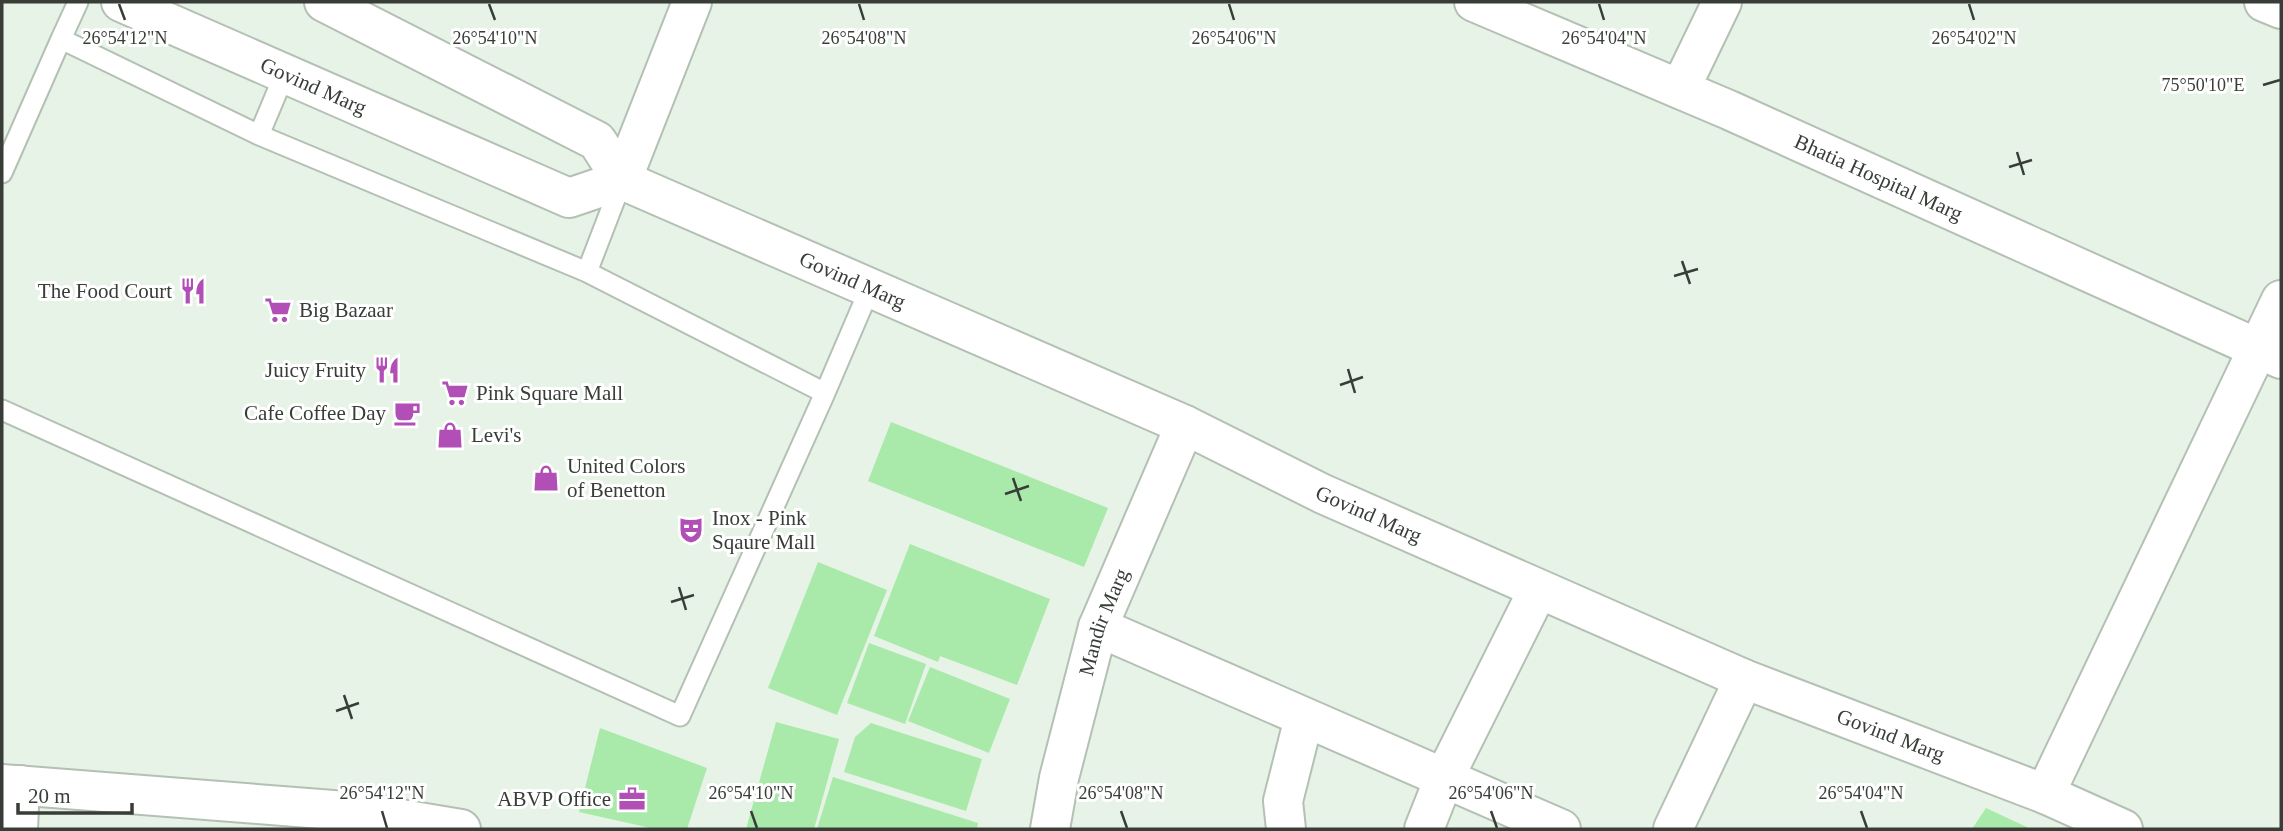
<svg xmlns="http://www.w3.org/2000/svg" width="2283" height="831" font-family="'Times New Roman',serif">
	<rect width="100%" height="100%" fill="#e6f3e6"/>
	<path fill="#a9eaab" d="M891,422L1108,508L1084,567L868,481Z
		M910,544L1050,599L1017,685L940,656L938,662L874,636Z
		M818,562L887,590L837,715L768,688Z
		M869,643L926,664L905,724L847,703Z
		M930,667L1010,699L989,753L908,721Z
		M776,722L839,739L814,829H746Z
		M871,723L982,759L966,811L844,772L855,737Z
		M600,728L707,768L687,829H655L579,812Z
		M833,777L978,823L977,829H817Z
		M1986,808L2031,829H1972Z"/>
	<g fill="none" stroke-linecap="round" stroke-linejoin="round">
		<g stroke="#b4c0b4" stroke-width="23">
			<path id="lane" d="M61,39L78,2
				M285,73L259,135L587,272L622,181
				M2,173L61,39L259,135
				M825,393L870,288
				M2,410L680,716L825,393L587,272"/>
		</g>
		<g stroke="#b4c0b4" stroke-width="42">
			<g id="street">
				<path id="s1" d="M1474,2L1729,110L2281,359"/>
				<path d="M2264,2L2281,9"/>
				<path d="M1680,89L1722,2"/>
				<path d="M622,180L692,2"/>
				<path d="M1098,627L1561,829"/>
				<path d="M2,784L359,812L461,829"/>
				<path d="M2045,794L2281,300"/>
				<path d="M18,829L20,785"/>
				<path id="s2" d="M1050,829L1059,778L1098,627L1185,425"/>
				<path d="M1286,829L1283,801L1304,718"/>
				<path d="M1424,829L1445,776L1538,590"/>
				<path d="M1673,829L1744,679"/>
			</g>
		</g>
		<g stroke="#b4c0b4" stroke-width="42">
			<g id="secondary">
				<path id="s3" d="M121,2L569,198L622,180"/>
				<path id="s4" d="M324,2L597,141L622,180L1185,425L1323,494L1744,679L2045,794L2123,829"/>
			</g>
		</g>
		<use href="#lane" stroke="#fff" stroke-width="19"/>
		<use href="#street" stroke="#fff" stroke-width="38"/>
		<use href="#secondary" stroke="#fff" stroke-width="38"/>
	</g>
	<path fill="none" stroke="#383d38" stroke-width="2.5" d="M119,4L125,20M489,4L495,20M859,4L864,20M1229,4L1234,20M1599,4L1604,20M1969,4L1974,20M2263,85L2280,80M2017,152L2024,175M2009,167L2032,160M1682,261L1690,284M1674,276L1698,269M1348,369L1355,393M1340,385L1363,377M1013,478L1021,501M1005,494L1029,486M679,587L686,610M671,602L694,595M344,695L352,719M336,711L359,703M382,811L387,828M751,811L757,828M1121,811L1127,828M1491,811L1497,828M1861,811L1867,828"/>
	<defs>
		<g id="restaurant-bare" transform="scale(2.1)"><path d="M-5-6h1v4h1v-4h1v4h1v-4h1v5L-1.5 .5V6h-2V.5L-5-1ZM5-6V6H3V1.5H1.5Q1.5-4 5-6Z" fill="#b14fb7" stroke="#fff" stroke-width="2.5" paint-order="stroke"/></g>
		<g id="supermarket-bare" transform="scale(2.1)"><path d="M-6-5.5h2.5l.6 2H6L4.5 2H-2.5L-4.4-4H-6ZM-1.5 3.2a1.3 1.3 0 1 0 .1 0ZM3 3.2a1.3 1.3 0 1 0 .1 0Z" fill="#b14fb7" stroke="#fff" stroke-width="2.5" paint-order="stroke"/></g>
		<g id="cafe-bare" transform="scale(2.1)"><path d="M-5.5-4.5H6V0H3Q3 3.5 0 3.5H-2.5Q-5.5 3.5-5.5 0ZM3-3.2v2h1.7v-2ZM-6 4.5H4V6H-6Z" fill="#b14fb7" stroke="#fff" stroke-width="2.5" paint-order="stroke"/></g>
		<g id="shop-bare" transform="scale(2.1)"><path d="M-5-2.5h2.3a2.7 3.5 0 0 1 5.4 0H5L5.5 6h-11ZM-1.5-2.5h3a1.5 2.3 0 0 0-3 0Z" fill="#b14fb7" stroke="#fff" stroke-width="2.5" paint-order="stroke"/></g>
		<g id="theatre-bare" transform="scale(2.1)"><path d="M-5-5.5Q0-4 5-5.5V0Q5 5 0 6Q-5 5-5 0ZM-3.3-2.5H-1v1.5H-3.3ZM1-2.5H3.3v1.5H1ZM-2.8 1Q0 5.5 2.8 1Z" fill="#b14fb7" stroke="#fff" stroke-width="2.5" paint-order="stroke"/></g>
		<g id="office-bare" transform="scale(2.1)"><path d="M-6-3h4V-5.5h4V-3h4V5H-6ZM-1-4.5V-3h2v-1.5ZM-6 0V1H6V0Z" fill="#b14fb7" stroke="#fff" stroke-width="2.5" paint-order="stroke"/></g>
	</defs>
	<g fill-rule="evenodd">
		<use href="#restaurant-bare" x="193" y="291"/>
		<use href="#supermarket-bare" x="278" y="310"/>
		<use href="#restaurant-bare" x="387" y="370"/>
		<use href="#supermarket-bare" x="455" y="393"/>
		<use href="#cafe-bare" x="407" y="413"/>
		<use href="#shop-bare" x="450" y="435"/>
		<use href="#shop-bare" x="546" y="478"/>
		<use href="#theatre-bare" x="691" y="530"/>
		<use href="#office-bare" x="632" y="799"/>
	</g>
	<g text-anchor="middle" stroke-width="6" stroke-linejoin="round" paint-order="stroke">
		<g font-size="21" fill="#383d38" stroke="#fff">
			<text dy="7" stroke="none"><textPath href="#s3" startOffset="210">Govind Marg</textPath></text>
			<text dy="7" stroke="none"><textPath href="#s1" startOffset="441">Bhatia Hospital Marg</textPath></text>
			<text dy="7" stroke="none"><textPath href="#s4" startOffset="604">Govind Marg</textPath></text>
			<text dy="7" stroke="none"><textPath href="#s4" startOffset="1171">Govind Marg</textPath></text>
			<text dy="7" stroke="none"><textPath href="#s2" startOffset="214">Mandir Marg</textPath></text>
			<text dy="7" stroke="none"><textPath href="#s4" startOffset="1738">Govind Marg</textPath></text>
		</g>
		<g font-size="21" fill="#383d38" stroke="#fff" text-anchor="start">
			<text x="172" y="298" text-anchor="end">The Food Court</text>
			<text x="299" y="317">Big Bazaar</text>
			<text x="366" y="377" text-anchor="end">Juicy Fruity</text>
			<text x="476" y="400">Pink Square Mall</text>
			<text x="386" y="420" text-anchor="end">Cafe Coffee Day</text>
			<text x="471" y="442">Levi's</text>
			<text x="567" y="473">United Colors<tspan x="567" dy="24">of Benetton</tspan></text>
			<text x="712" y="525">Inox - Pink<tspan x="712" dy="24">Sqaure Mall</tspan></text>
			<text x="611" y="806" text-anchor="end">ABVP Office</text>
		</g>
	</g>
	<g font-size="18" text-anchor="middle" fill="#383d38" stroke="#fff" stroke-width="6" stroke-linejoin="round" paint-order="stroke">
		<text x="125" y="44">26°54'12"N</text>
		<text x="495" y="44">26°54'10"N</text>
		<text x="864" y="44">26°54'08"N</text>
		<text x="1234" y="44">26°54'06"N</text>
		<text x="1604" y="44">26°54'04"N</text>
		<text x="1974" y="44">26°54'02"N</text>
		<text x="2203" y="91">75°50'10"E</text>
		<text x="382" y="799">26°54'12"N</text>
		<text x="751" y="799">26°54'10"N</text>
		<text x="1121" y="799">26°54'08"N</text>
		<text x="1491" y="799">26°54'06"N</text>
		<text x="1861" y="799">26°54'04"N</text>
	</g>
	<rect width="2283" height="831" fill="none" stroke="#383d38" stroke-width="7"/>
	<path d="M18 803v10h114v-10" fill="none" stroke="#383d38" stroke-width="3.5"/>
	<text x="28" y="803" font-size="21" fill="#383d38" stroke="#ffffff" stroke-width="5" paint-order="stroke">20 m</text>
</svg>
